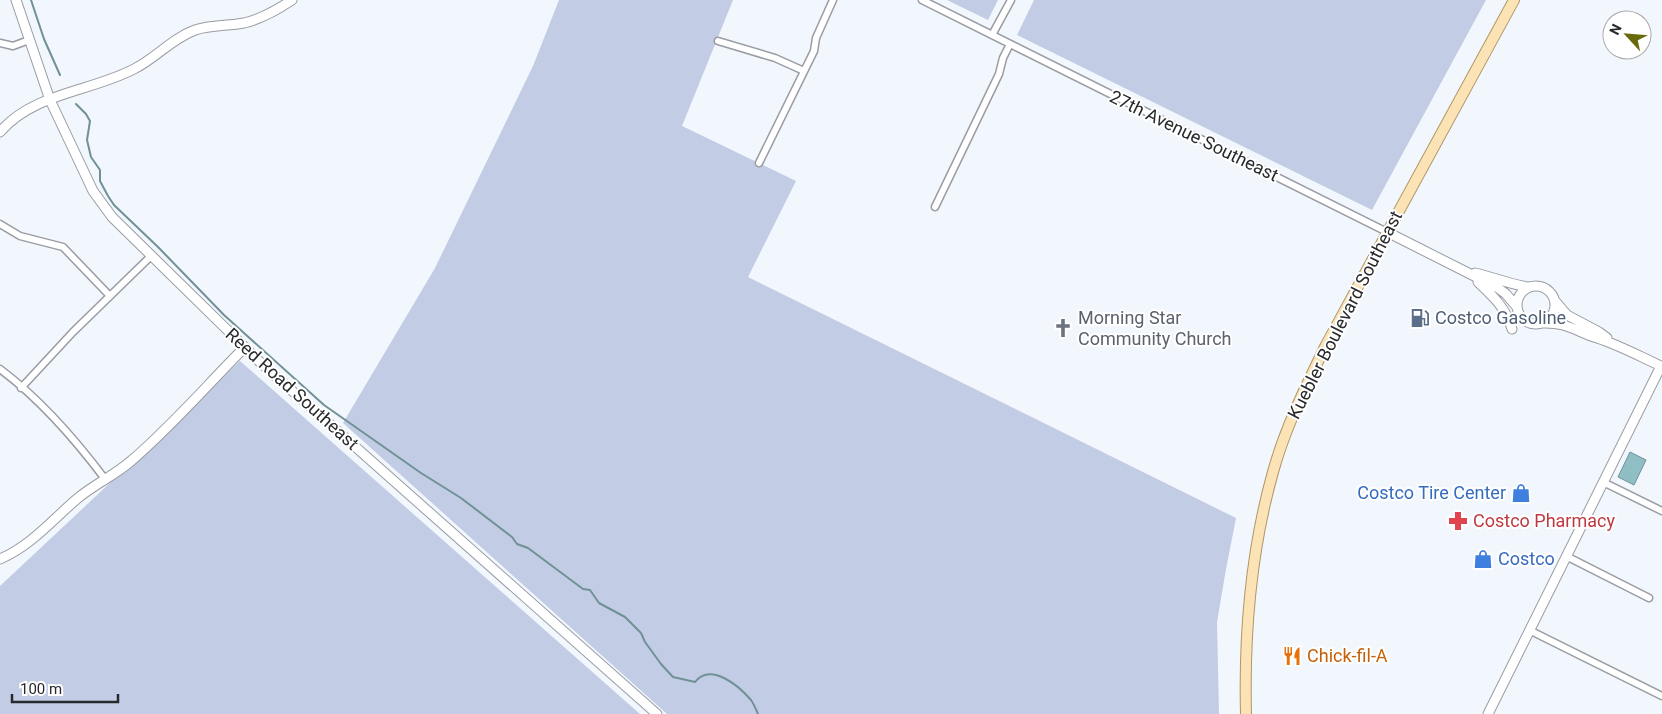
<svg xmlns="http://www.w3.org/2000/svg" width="1662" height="714" font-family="Roboto,sans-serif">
	<rect width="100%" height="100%" fill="#f2f6fd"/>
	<path fill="#c2cde5" d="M559,0H733L682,126L796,181L748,277L1236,518L1226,569L1217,622L1219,714H667L343,423L435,268L533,66Z
		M947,0H998L988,20Z
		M1034,0H1486L1372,210L1017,35Z
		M240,361L640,714H0V586Z"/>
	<path fill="#8fbec4" stroke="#709196" d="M1630,452L1646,460L1634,485L1618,477Z"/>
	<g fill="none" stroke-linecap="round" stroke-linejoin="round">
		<path stroke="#709196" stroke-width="2" d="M31,0L44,39L60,75
			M76,104L86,114L90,121L87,140L91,157L100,170V181L108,196L114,205L158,247L224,315L324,405L421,473L461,498L512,537L517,544L528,548L583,589L590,590L599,603L625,617L641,633L645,642L661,664L673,677L695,682C711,662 739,686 751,700C754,704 756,710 758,714"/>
		<g stroke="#999ca3" stroke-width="9">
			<path id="street" d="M922,0L1387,232
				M992,35L1011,0
				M718,41L775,58L804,71
				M0,43L13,46L29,40
				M759,163L814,51L816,38L833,0
				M935,207L999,74L1003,58L1010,44
				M0,224L20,236L63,247L110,296
				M0,369C40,399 75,439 105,479
				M21,388L73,332L151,256
				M1603,482L1662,511
				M1566,556L1649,598
				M1529,630L1662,696"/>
		</g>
		<g stroke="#999ca3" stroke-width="11">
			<path id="secondary" d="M16,0L50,100L93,191L112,217L263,365L657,714
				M0,132C33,93 90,92 134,69C156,58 171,39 195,30C210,25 228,26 244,23C262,19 277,10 292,0
				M1387,232L1498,288L1506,294L1517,307
				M1475,273C1493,277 1509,284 1528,287
				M1478,282C1493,296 1506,308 1512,329
				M1517 305a19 19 0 1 1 38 0a19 19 0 1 1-38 0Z
				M1555,301L1567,315L1599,332L1607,338
				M0,559C31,546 53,519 78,498C95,484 115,475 131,461C172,426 207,385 245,347
				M1488,714L1661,366C1639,356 1619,345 1597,338C1575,331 1567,322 1542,323"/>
		</g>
		<g stroke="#af9666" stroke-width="12">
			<path id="primary" d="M1246,714C1244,633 1251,550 1273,472C1285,428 1306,386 1326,345L1514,0"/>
		</g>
		<use href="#street" stroke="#fff" stroke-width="6"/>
		<use href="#secondary" stroke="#fff" stroke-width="9"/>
		<use href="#primary" stroke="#fbe3b6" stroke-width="10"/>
	</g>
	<defs>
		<g id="fuel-bare" transform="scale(1.5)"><path d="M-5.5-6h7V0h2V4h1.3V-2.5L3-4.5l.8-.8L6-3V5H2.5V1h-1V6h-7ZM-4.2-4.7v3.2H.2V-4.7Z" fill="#5c6f8a" stroke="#fff" stroke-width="2.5" paint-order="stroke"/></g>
		<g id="church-bare" transform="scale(1.5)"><path d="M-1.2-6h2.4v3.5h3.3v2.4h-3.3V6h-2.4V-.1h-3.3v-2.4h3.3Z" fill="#6b7280" stroke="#fff" stroke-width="2.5" paint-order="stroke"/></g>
		<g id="shop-bare" transform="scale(1.5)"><path d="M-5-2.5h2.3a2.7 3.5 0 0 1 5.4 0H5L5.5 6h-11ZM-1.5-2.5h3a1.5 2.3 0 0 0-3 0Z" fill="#3f7fe0" stroke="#fff" stroke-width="2.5" paint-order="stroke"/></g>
		<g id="pharmacy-bare" transform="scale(1.5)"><path d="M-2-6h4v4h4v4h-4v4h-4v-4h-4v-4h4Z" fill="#e0444e" stroke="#fff" stroke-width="2.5" paint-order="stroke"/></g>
		<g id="restaurant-bare" transform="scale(1.5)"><path d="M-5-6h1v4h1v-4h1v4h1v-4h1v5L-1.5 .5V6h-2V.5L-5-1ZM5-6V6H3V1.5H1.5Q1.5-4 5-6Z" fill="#e8710a" stroke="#fff" stroke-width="2.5" paint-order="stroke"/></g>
	</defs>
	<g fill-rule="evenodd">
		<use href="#fuel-bare" x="1420" y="318"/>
		<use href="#church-bare" x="1063" y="328"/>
		<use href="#shop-bare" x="1521" y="493"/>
		<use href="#pharmacy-bare" x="1458" y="521"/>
		<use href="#shop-bare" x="1483" y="559"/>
		<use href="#restaurant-bare" x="1292" y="656"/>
	</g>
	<g text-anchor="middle" stroke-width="4" stroke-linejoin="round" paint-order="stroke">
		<g font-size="18" fill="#28292c" stroke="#fff">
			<text transform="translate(1194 136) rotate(26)" y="6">27th Avenue Southeast</text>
			<text transform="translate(1345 315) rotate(-63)" y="6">Kuebler Boulevard Southeast</text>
			<text transform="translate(292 389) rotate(42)" y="6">Reed Road Southeast</text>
		</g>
		<g font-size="18" fill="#5b616d" stroke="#fff" text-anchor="start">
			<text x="1078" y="324">Morning Star<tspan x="1078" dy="21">Community Church</tspan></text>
		</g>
		<g font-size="18" fill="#4e5e75" stroke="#fff" text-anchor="start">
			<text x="1435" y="324">Costco Gasoline</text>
		</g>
		<g font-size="18" fill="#366cbe" stroke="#fff" text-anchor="end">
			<text x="1506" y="499">Costco Tire Center</text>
			<text x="1498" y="565" text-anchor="start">Costco</text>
		</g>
		<g font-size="18" fill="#be3a42" stroke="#fff" text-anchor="start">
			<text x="1473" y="527">Costco Pharmacy</text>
		</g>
		<g font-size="18" fill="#c56008" stroke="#fff" text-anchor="start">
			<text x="1307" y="662">Chick-fil-A</text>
		</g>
	</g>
	<g transform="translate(1627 35) rotate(296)"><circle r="24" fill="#ffffff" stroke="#a9a9ab"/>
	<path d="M0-4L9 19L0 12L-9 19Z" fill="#686a09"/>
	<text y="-8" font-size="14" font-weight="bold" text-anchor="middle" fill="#28292c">N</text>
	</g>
	<path d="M12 694v8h106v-8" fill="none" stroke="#28292c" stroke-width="2.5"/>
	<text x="20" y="694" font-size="15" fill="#28292c" stroke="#ffffff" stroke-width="4" paint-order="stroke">100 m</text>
</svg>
